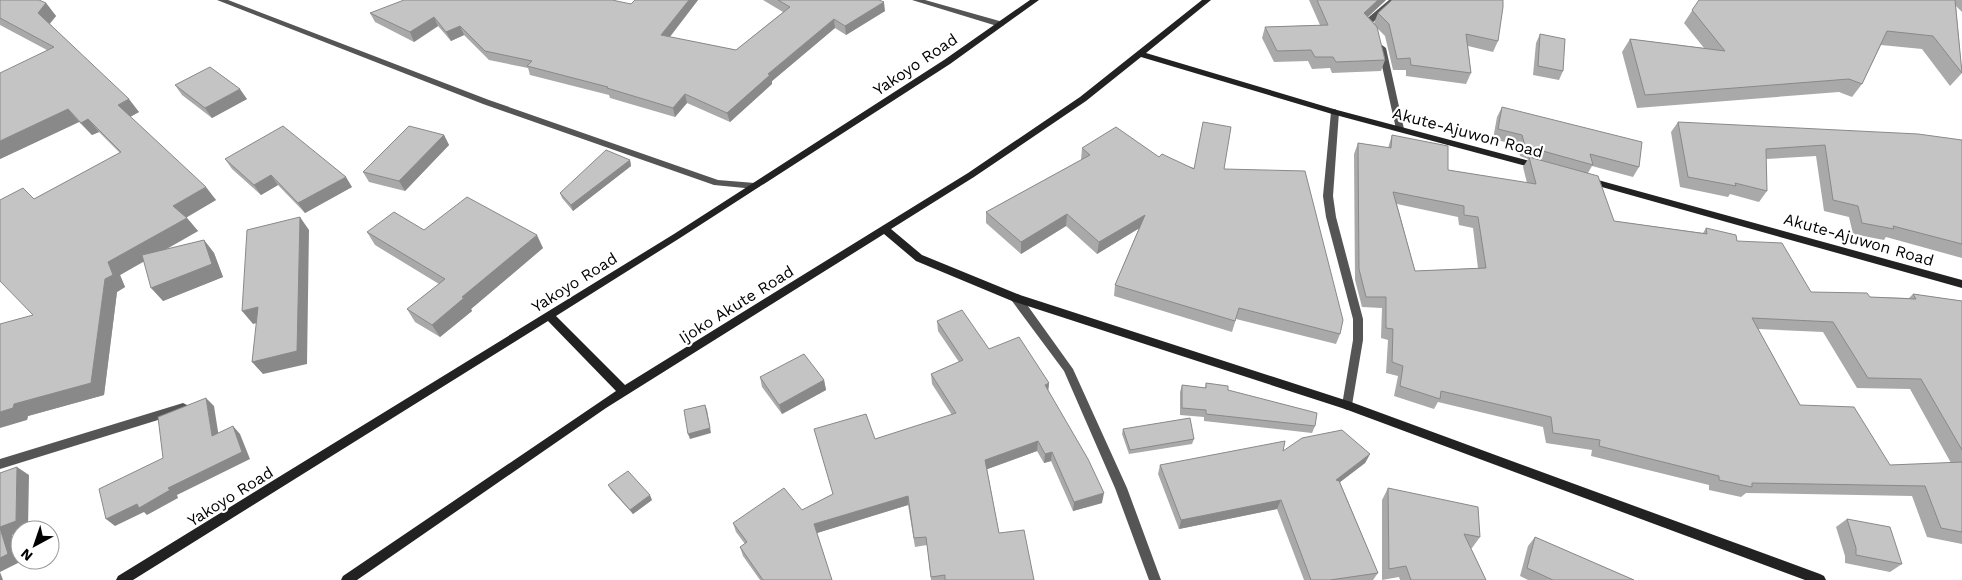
<svg xmlns="http://www.w3.org/2000/svg" width="1962" height="580" font-family="'Work Sans',sans-serif">
	<rect width="100%" height="100%" fill="#fff"/>
	<g fill="none" stroke-linecap="round" stroke-linejoin="round">
		<path fill="#555" fill-rule="evenodd" d="M217,0H228L489,100L718,180L755,183L760,186L755,189L714,185L483,104Z
			M912,0H925L1003,22L1004,24L1003,26H997Z
			M1389,0H1398L1371,24L1374,28L1373,30H1367L1362,24L1363,22Z
			M1382,45L1386,48L1404,129L1400,132L1396,129L1378,48Z
			M1335,109L1339,112L1333,196L1336,217L1363,319V340L1352,405L1351,408L1347,410L1343,408L1342,405L1353,340V319L1326,217L1323,196L1331,112Z
			M1016,294L1020,295L1073,369L1127,488L1161,580H1149L1115,488L1064,371L1012,301L1011,298L1012,295Z
			M183,403L187,405L188,408L187,411L0,469V459Z"/>
		<path fill="#222" fill-rule="evenodd" d="M1030,0H1039L950,64L680,238L556,316L625,385L968,173L1080,97L1202,0H1211L1146,53L1337,110L1537,163L1542,166L1537,169L1332,114L1141,57L1086,101L974,177L891,229L922,255L1020,295L1351,402L1820,574L1824,576L1826,580H1805L1345,409L1012,301L916,261L884,234L606,408L357,580H341L343,576L616,391L548,321L133,580H116L118,576L674,234L944,60Z
			M1587,177L1962,280V288L1584,182L1582,180Z"/>
	</g>
	<path fill="#a9a9a9" fill-rule="evenodd" d="M0,0L46,3L56,16L50,24L139,112L130,117L216,200L186,217L198,231L165,250L204,240L214,253L223,277L163,301L144,261L120,275L125,287L117,292L104,395L28,416L27,420L33,315L34,199L120,153L99,132L92,135L79,122L0,159L47,50L0,25Z
		M635,0H698L670,37L736,50L783,12L763,0H879L885,11L846,35L835,28L772,81V84L730,122L687,103L675,117L610,98L609,95L530,75L528,68L489,60L464,35L451,41L438,26L414,42L375,22L370,13L631,4Z
		M1309,0H1386L1368,17L1374,23L1378,13L1498,41L1493,52L1468,46L1471,73L1466,84L1406,76V70H1393L1385,36L1377,28L1385,60L1381,71L1332,73L1330,68L1312,69L1308,61L1274,62L1262,38L1265,27L1320,25Z
		M1699,0H1962V12L1956,6L1962,73L1950,86L1922,49L1881,45L1862,84L1852,97L1839,92L1637,108L1622,52L1630,39L1704,48L1684,23Z
		M1540,34L1563,71L1559,80L1533,75L1536,43Z
		M175,85L247,99L212,118L182,95Z
		M1502,107L1639,167L1633,177L1592,166L1588,173L1614,221L1703,233L1706,228L1737,241L1811,292L1870,297L1909,298L1913,294L1962,301V544L1927,537L1912,496L1746,493L1741,497L1709,490V485L1591,456L1592,450L1546,443L1543,427L1438,402L1434,409L1394,396L1398,376L1386,373L1388,340L1381,338L1382,308L1362,307L1355,280L1354,154L1358,143L1388,148L1392,135L1448,170L1527,183L1523,167L1528,159L1520,156L1517,145L1493,139L1497,117ZM1397,204L1458,217L1459,225L1473,228L1478,268L1415,271ZM1758,329L1823,332L1857,388L1910,389L1951,463L1890,465L1800,405Z
		M1678,122L1962,140V258L1886,237L1884,240L1853,234L1849,217L1824,211L1816,156L1766,159L1767,191L1759,202L1730,194L1728,197L1680,187L1671,132Z
		M444,135L449,145L405,191L369,182L363,172Z
		M1082,148L1159,157L1194,168L1224,169L1340,334L1336,344L1236,319L1232,332L1114,296L1115,285L1139,228L1097,254L1066,226L1021,254L986,223V212L1081,160Z
		M225,159L352,187L305,213L278,185L261,195L232,169Z
		M630,160L631,166L573,211L562,198L560,193Z
		M424,230L543,248L471,309L472,311L440,337L415,322L407,309L439,284L375,245L367,232Z
		M937,321L1049,383L1048,391L1102,503L1073,511L1051,461L1044,463L1037,451L987,469L999,533L1034,580H931L927,545L915,547L908,505L817,533L832,580H760L743,556L740,547L745,544L736,532L733,523L802,510L833,494L814,429L875,439L952,415L932,384L931,374L959,362L938,331Z
		M760,377L824,380L826,390L782,414L762,387Z
		M1206,383L1228,390L1315,426L1312,433L1204,421V417L1180,415V392L1182,385L1205,388Z
		M1123,429L1194,439L1192,444L1129,454L1122,434Z
		M1283,451L1370,454L1365,463L1340,482L1378,573L1373,580H1304L1277,509L1179,529L1158,474L1160,465Z
		M608,485L652,500L633,514L611,490Z
		M1388,488L1480,537L1472,548H1471L1486,580H1400L1399,577L1382,580V500Z
		M1847,519L1902,564L1890,572L1845,563V556L1836,527Z
		M1535,537L1634,580H1528L1520,576L1528,546Z"/>
	<path fill="#898989" d="M689,0H698L664,44L661,35Z
		M1378,0H1386L1360,24L1364,13Z
		M884,2L885,11L846,35L845,26Z
		M46,3L56,16L48,25L38,13Z
		M434,17L438,26L414,42L410,32Z
		M834,19L835,28L772,81V84L730,122L727,113L768,74Z
		M460,26L464,35L451,41L446,32Z
		M240,89L247,99L212,118L205,108Z
		M685,94L687,103L675,117L673,108Z
		M129,99L139,112L128,118L118,105Z
		M68,109L79,122L0,159V141Z
		M88,119L99,132L92,135L81,123Z
		M444,135L449,145L405,191L399,181Z
		M630,160L631,166L573,211L571,205Z
		M271,175L278,185L261,195L254,185Z
		M346,177L352,187L305,213L298,203Z
		M206,187L216,200L184,219L173,206Z
		M1067,214L1066,226L1021,254V242Z
		M1145,215L1143,226L1097,254L1099,242Z
		M300,217L309,230L307,364L263,374L252,362Z
		M187,218L198,231L120,275L125,287L117,292L104,395L28,416L27,420L0,428V412L14,404L105,279L108,262Z
		M537,235L543,248L471,309L472,311L440,337L432,325L462,297Z
		M204,240L214,253L223,277L163,301L151,288Z
		M258,307L269,320L253,324L242,311Z
		M824,380L826,390L782,414L779,405Z
		M1049,383L1048,393L1045,385Z
		M206,398L214,406L220,444L212,436Z
		M705,405L707,410L711,433L690,439L688,434Z
		M233,426L240,434L250,459L177,495L178,498L147,515L144,512L115,526L106,519L168,488Z
		M1038,441L1037,451L985,470V460Z
		M1052,452L1051,461L1044,463L1045,454Z
		M1370,454L1365,463L1331,489L1336,480Z
		M17,467L29,475L28,529L26,530H20V532L12,535L20,562L0,572L3,580H0V527Z
		M1104,493L1102,503L1073,511L1074,502Z
		M650,495L652,500L633,514L630,510Z
		M908,496V505L817,533L814,524Z
		M1281,500L1277,509L1179,529L1181,520Z"/>
	<path fill="#c4c4c4" stroke="#898989" fill-rule="evenodd" d="M0,0H39L46,3L38,13L129,99L118,105L206,187L173,206L187,218L108,262L113,275L105,279L91,383L14,404L13,408L0,412V324L33,315L0,281V200L23,188L34,199L121,152L88,119L81,123L68,109L0,141V73L54,47L0,18Z
		M404,0H612L631,4L635,0H689L661,35L736,50L790,7L778,0H879L884,2L845,26L834,19L768,74L770,75L727,113L685,94L673,108L607,88L608,87L527,66L532,61L485,51L460,26L446,32L434,17L410,32L370,13Z
		M1317,0H1378L1364,13L1377,27L1385,60L1336,62L1333,57H1315L1311,50L1277,51L1265,27L1328,25Z
		M1392,0H1503V7L1498,41L1466,34L1471,73L1411,65L1410,58L1397,59L1389,24L1378,13Z
		M1699,0H1955L1962,73L1933,36L1887,31L1862,84L1849,79L1645,95L1630,39L1725,51L1692,10Z
		M1540,34L1565,39L1563,71L1538,66Z
		M210,67L240,89L205,108L175,85Z
		M1502,107L1642,142L1639,167L1590,154L1593,165L1525,146L1522,135L1498,129Z
		M1203,122L1231,127L1224,169L1305,171L1343,320L1340,334L1239,308L1235,321L1115,285L1145,215L1099,242L1067,214L1021,242L986,212L1090,155L1082,148L1116,127L1159,157L1162,154L1194,169Z
		M1678,122L1918,134L1962,140V244L1893,226L1894,229L1862,223L1858,206L1833,200L1825,145L1766,149L1767,191L1735,183L1736,186L1688,177Z
		M283,126L346,177L298,203L271,175L254,185L225,159Z
		M409,126L444,135L399,181L363,172Z
		M1392,135L1448,146V170L1536,184L1529,157L1598,176L1614,221L1707,234L1706,228L1736,235L1737,241L1782,243L1811,292L1867,293L1870,297L1916,299L1913,294L1962,301V450L1921,379L1868,378L1833,322L1752,318L1800,405L1854,407L1890,465L1962,462V532L1941,528L1925,486L1752,483V487L1719,480V476L1599,446L1600,440L1553,433L1551,417L1441,391L1440,399L1400,386L1403,366L1392,362L1393,329L1386,328V297H1366L1359,269L1358,143L1391,148ZM1393,192L1464,206V215L1478,217L1486,268L1415,271Z
		M606,150L630,160L571,205L560,193Z
		M467,197L537,235L462,297L464,298L432,325L407,309L445,279L367,232L394,212L424,230Z
		M300,217L297,351L252,362L258,307L242,311L247,230Z
		M204,240L212,264L151,288L142,255Z
		M962,310L989,349L1019,337L1049,383L1045,385L1088,459L1104,493L1074,502L1052,452L1045,454L1038,441L985,460L999,533L1024,530L1034,580H945V575L931,577L926,537L914,538L908,496L814,524L832,580H763L740,547L747,542L733,523L784,488L802,510L833,494L814,429L866,414L875,439L956,413L931,374L963,360L937,321Z
		M804,354L824,380L779,405L760,377Z
		M1206,383L1228,386V390L1317,413L1315,426L1206,414V410L1182,408V385L1206,388Z
		M206,398L212,436L233,426L242,452L168,488L170,490L139,508L137,504L106,519L99,489L163,458L158,417Z
		M705,405L710,428L688,434L684,410Z
		M1190,418L1194,439L1130,450L1123,429Z
		M1342,430L1370,454L1336,480L1339,481L1378,573L1330,580H1311L1281,500L1181,520L1160,465L1285,441L1283,451L1302,438Z
		M17,467L16,521L0,527V473Z
		M628,471L650,495L630,510L608,485Z
		M1388,488L1478,507L1480,537L1464,534L1486,580H1411L1406,566L1389,569Z
		M1847,519L1890,527L1902,564L1856,555V548Z
		M0,528L8,554L0,558Z
		M1535,537L1634,580H1553L1527,568Z"/>
	<g text-anchor="middle" stroke-width="4.5" stroke-linejoin="round" paint-order="stroke">
		<g font-size="16" fill="#000" stroke="#fff">
			<text transform="translate(915 64) rotate(-34)" y="6">Yakoyo Road</text>
			<text transform="translate(1468 132) rotate(15)" y="6">Akute-Ajuwon Road</text>
			<text transform="translate(1859 239) rotate(16)" y="6">Akute-Ajuwon Road</text>
			<text transform="translate(574 282) rotate(-32)" y="6">Yakoyo Road</text>
			<text transform="translate(736 304) rotate(-32)" y="6">Ijoko Akute Road</text>
			<text transform="translate(230 496) rotate(-32)" y="6">Yakoyo Road</text>
		</g>
	</g>
	<g transform="translate(35 545) rotate(220)"><circle r="24" fill="#ffffff" stroke="#999999"/>
	<path d="M0-4L9 19L0 12L-9 19Z" fill="#000000"/>
	<text y="-8" font-size="14" font-weight="bold" text-anchor="middle" fill="#000000">N</text>
	</g>
</svg>
